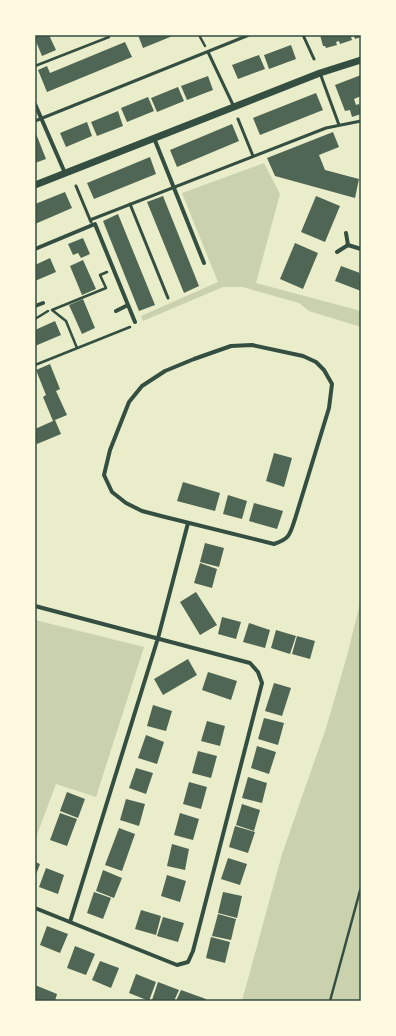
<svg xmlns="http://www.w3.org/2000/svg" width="396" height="1036" font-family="Manrope,sans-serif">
	<rect width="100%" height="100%" fill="#e9edc9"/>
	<path fill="#cad2ad" d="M264,163L280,194L256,283L361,311V327L309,311L299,303L243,287H223L143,321L141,316L218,282L182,193Z
		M361,599V1001H242L282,854L326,728L347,656Z
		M35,620L144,647L96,797L56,784L35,840Z"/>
	<path fill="#4f6655" d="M35,35H49L56,50L42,56L35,39Z
		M138,35H175L143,48Z
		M320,35H361V37L355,39L354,36L351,37L352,40L340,44L339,41L336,42L337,45L326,48L325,46H323Z
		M125,42L132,57L47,92L38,70L47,66L50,73Z
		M291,45L296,59L269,69L264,55Z
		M259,55L265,69L238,79L232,65Z
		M361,75V96L354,99L356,105L359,104L361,114L352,117L350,110L345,111L335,85Z
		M208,76L213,90L187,100L181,86Z
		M178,87L184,101L157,112L151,98Z
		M316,93L323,110L260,135L253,118Z
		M148,97L154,111L127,122L121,108Z
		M118,111L123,126L97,136L91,122Z
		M87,122L92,136L66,147L60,133Z
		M232,124L239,141L177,167L170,150Z
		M35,131L46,159L35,163Z
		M333,132L339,147L319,155L325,170L359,179L355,198L275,176L267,158Z
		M150,157L156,174L94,199L87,183Z
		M65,192L72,208L35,224V204Z
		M163,196L199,286L184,293L147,202Z
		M316,196L340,206L325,242L301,232Z
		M118,214L155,305L139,311L103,221Z
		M83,238L90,254L81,258L78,253L73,255L68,244Z
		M295,243L318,253L303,289L280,279Z
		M50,258L56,272L35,281V265Z
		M83,260L96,289L82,295L70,266Z
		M341,266L360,273L359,275L361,276V291L335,281Z
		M83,299L95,328L82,334L69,305Z
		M55,321L61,335L35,346V330Z
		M50,364L60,389L56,391L67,415L55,420L61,434L37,444L35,441V429L53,421L43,397L46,395L36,370Z
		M274,453L292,458L284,487L266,481Z
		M183,482L220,493L215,511L177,501Z
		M228,495L247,501L242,519L223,514Z
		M254,503L283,511L277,529L249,521Z
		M205,543L224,548L219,567L200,562Z
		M200,563L217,569L212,588L194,583Z
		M196,592L217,625L200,635L180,602Z
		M222,617L241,622L236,639L218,634Z
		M249,623L270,630L265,648L243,642Z
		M276,630L296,636L290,654L271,648Z
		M297,636L315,641L310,659L292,654Z
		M188,659L197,675L163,695L154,679Z
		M208,672L237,681L231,700L202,690Z
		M274,683L291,688L282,716L265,711Z
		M153,705L172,711L166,731L147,726Z
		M264,718L284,723L278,745L258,739Z
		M207,721L225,726L220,746L201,741Z
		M146,735L164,742L157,764L138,758Z
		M257,746L276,752L269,774L251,768Z
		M198,751L217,756L211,778L192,773Z
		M136,768L153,773L146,794L129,788Z
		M248,777L267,783L262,803L242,798Z
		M189,782L207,787L201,809L183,804Z
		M67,792L85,799L78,818L60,811Z
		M126,799L145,804L139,826L120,820Z
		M242,804L260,810L254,831L236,825Z
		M60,813L77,819L67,846L50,840Z
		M180,813L199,819L193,840L174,835Z
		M235,826L255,832L248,853L229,847Z
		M119,828L135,834L122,871L105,865Z
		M172,844L189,849L185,870L167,866Z
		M228,858L247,864L240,885L221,879Z
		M35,862L40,864L35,877Z
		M46,868L64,875L58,894L39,887Z
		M103,870L122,878L114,898L96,891Z
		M167,875L186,881L180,902L161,896Z
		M94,892L111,898L103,919L87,913Z
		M223,892L242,896L237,918L218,913Z
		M141,910L161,916L156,935L135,929Z
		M218,914L236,919L231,940L212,936Z
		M163,917L184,923L178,942L157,936Z
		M47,926L68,934L60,953L40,945Z
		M211,937L230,942L225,963L206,958Z
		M75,946L95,954L86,975L67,968Z
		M100,961L119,968L111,988L92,980Z
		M136,974L156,982L149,1001L129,993Z
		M158,982L179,990L174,1001L152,1000Z
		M35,985L57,994L55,1001H38L35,1000Z
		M181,990L206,999L205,1001H176Z"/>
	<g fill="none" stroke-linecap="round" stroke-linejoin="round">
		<path stroke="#344e41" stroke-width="2.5" d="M199,35L205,46
			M35,66L109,37
			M52,310L106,288L100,275L107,272
			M52,310L66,321L77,348
			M35,319L48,311
			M35,365L130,327
			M330,1001L361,887"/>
		<path stroke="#344e41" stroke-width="3" d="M303,35L314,59
			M208,52L234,107
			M320,73L339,125
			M238,119L253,156
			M35,121L249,35
			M76,186L91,222
			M130,204L168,298
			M90,220L326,128L361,121"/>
		<path stroke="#344e41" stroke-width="4" d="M35,104L65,173
			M154,138L204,263
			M346,233L348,245
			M35,249L95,224L135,322
			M337,252L348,245L361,249
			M35,306L43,303
			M116,311L128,305
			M252,345L303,356L316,362L324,370L332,384L329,408L295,519C290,534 290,539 274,544L165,517L142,511L126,503L112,492L104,475L110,450L129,402L142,386L165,371L194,359L231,346Z
			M35,606L250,663L258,672L262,683L193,951L188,962L177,965L35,908
			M70,922L158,638L188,523"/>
		<path stroke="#344e41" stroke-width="7" d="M35,185L320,73L361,60"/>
	</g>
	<rect width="396" height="1036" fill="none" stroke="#fefae0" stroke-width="72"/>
	<rect x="36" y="36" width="324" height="964" fill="none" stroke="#344e41" stroke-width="1.5"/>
</svg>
